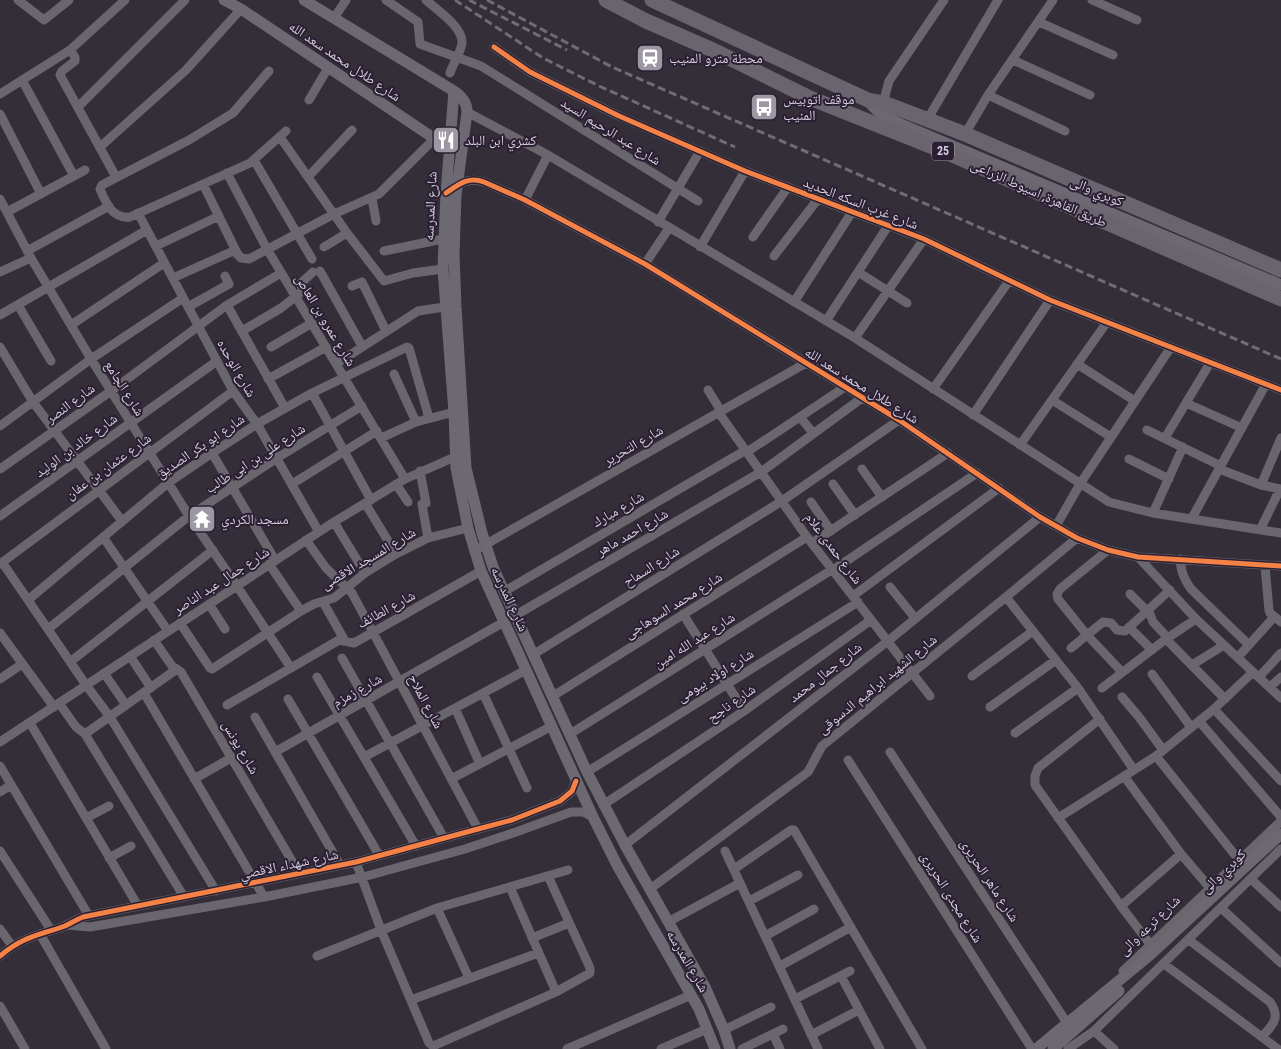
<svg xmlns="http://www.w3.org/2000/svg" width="1281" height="1049" font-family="'Roboto Condensed','Noto Naskh Arabic',sans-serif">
	<rect width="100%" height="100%" fill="#342e39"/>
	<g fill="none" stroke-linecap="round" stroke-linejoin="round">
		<path stroke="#6a666e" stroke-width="9" d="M18,0L44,20L69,0
			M386,0L418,22L420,44L481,66L698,201
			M426,0C437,10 463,27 462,43C461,52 453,64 450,73
			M1092,0L1137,20
			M334,18L346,0
			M1039,22L1113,55
			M494,47L530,72L619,116L745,171L924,239L1050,300L1281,390
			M70,50L75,57V61L62,71L60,75L116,177
			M1013,60L1090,95
			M269,71L233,113L189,140L102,185L100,189C106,203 112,219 130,217L250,163L286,131
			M22,80L74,176
			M0,94L70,50L125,0
			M988,95L1065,131
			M309,100L328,68
			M78,107L185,0
			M882,107L889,81L944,0
			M467,112L548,155L855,338L1109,502L1153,513L1281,533
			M0,114L41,194
			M927,120L998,0
			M965,134L988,95L1053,0
			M280,137L347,233L384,281L413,273L443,269
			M100,147L186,70L241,9
			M254,160L312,259
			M227,173L267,249L405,479
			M308,177L352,130
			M203,184L238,255
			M454,187C464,181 472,178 484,182L525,200L645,264L899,420L1040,517L1077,538L1108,550L1138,557L1281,566
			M372,198L376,221
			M0,199L31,258L91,359L189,516L237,586L291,668
			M525,200L548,155
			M7,212L85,170
			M138,213L233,391L257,424L319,532
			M658,222L700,151
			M753,237L788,187
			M156,246L219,216
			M324,247L347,233
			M700,247L745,171
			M27,251L109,206
			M384,251L443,239
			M774,256L818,199
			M645,264L669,228
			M320,271L362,346
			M0,272L31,258
			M858,272L907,303
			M173,278L231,252H236L241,258L249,259L334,214L379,194L434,139
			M352,286L362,282L386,331
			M794,302L852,212
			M18,305L51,361
			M227,305L285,408
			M188,307L229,284L225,276
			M0,315L147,230
			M826,321L888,226
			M71,325L164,263
			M242,331L281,308L304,290L300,284L313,272
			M855,338L924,239
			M0,347L33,402L122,521
			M271,347L312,323
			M336,364L418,311L445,307
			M1077,364L1135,401
			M394,374L416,422
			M268,379L326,347
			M933,389L1009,281
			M708,390L721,411
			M312,393L371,500
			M1052,400L1111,437
			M1186,403L1242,428
			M719,413L807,537L930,696
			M973,415L1050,300
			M800,417L813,433
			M0,426L91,359L183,298
			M1147,430L1221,466
			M381,438L416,422L454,412
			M1165,438L1210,363
			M1020,445L1107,322
			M747,452L845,387
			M212,453L275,560
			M1129,459L1169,479
			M0,469L111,391L227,305L281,273
			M862,469L882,497
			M1219,469L1261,485L1281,489
			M420,471L426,503L422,504L428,538
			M292,484L377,431
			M396,484L408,502
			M833,484L855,515
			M1261,485L1281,438
			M811,502L831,531
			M365,503L396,554
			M1153,513L1183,447
			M0,516L217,361
			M1192,518L1266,384
			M334,522L365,573
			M1056,526L1080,484L1171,347
			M1260,530L1280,489
			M103,537L168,631
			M306,540L326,568L352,593L478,829
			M812,543L948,453
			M1108,550L1060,589L1057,594L1058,599L1087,635L1122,672
			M474,551L806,363
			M1138,557L1196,619L1281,698
			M1180,559C1181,572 1184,579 1191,589L1249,645
			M2,562L86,685L110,717L216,891
			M0,564L233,391
			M269,564L301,611
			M1265,566L1269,610L1270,613L1281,622
			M833,570L977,473
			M890,587L915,618
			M505,591L746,450
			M1130,594L1150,614L1153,622L1168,638
			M853,596L999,488
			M1006,597L1078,688L1134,770
			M28,600L168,483L212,453L257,424L312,393L407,347L409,348L429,418
			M323,602L345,641
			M209,604L225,629
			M683,614L744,711
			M516,615L761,472L862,398
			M180,623L210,668L212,669L301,611L314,604L334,598L365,573L396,554L428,538L468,528
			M1129,627L1152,650
			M48,629L189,516L277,458L362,406
			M0,633L54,707
			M1166,639L1225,699
			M154,640L172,666L181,672L299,873
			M1071,648L1103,622L1111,623L1117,630L1125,631L1170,590
			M534,654L782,501L899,420
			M130,656L151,688
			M1238,657L1274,617
			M342,658L444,838
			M70,662L213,550
			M1192,665L1224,645
			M104,673L126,705
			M1152,674L1191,727
			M972,676L1033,631
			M317,677L416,846
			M1259,677L1281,653
			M0,679L22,664
			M1270,687L1281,677
			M1102,688L1166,639L1196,619
			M144,693L264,897
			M483,693L527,788
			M553,696L807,537
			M1122,697L1139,717L1163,750
			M288,699L379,855
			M59,703L76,727L85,734L184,897
			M227,705L339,640L354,643L481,571
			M990,707L1056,660
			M455,708L480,764
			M1214,709L1281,781
			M255,717L340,865
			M1100,719L1038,768L1035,776V785L1121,906L1150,944
			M1199,721L1281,817
			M30,723L138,906
			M1015,733L1078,688
			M85,734L177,669
			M570,734L833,569
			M0,742L334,522L405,479L459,455
			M275,752L504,622
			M890,752L1067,1023
			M1156,756L1239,860
			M364,757L526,670
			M848,760L1032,1049
			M0,766L89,916
			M587,772L858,602
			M1124,776L1181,854L1210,888
			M194,779L231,758
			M451,779L552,726
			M0,792L11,785
			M603,805L744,711L871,620
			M86,818L109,806
			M1058,818L1156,756L1214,709L1253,672
			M625,845L888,641L1040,517
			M0,851L51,930
			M725,851L818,1049
			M109,858L131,846
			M356,862L381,930L429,1043L433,1046L556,992L590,973V968L548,876
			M734,869L791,830H794L922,1049
			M1251,879L1281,907
			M510,887L556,992
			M650,889L808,772L822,746L1006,597L1077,538
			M749,901L798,875
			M1121,906L1181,854
			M437,908L469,978
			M1221,908L1281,963
			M668,922L740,883
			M66,925L90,927L264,897L363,877L465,849L516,832L571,812H583L593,817
			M0,929L12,946
			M40,934L106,1049
			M765,936L814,909
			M532,938L569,923
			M1189,940L1270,1002C1281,1017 1273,1025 1262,1037
			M0,956C24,936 37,936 65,926C71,923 76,920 83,917L356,862L478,829L512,820L560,801L572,791L576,781
			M317,956L437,908L568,870
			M1164,964L1278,1049
			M780,966L851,927
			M1123,971L1281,821
			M841,976L880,1049
			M795,999L850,971
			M411,1000L538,953
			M0,1006L25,1049
			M724,1030L771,1007
			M1094,1031L1114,1049
			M773,1034L780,1049
			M811,1035L859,1010
			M567,1049L691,995
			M661,1049L707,1029
			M742,1049L783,1029
			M1068,1049L1094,1031L1281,849"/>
		<path stroke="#6d6972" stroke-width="11" d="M224,0L241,9L438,141L449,145
			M304,0L454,91C462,97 467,102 467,112L456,195L454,254L456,307L466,468L482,533L493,567L587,772L625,845L705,987L724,1030L730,1049
			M454,91L446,193L443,269L454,412L456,468L468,528L481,571L593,817L617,865L699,1009L715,1049
			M868,100C876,113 888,117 901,124L1281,285
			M1036,1049L1150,955L1281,834
			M1053,1049L1119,991"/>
		<path stroke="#69646d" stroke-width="15" d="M606,0L646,21L715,51L810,98L943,151L1281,299
			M652,0L868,100L884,103L965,134L1281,270"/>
		<path stroke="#706c74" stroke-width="3" stroke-dasharray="8 4" stroke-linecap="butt" d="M455,0L543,58L599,86L735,147
			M469,0L567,50
			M487,0L612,67L1281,359"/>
		<g stroke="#2a1f33" stroke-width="8">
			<path id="cycleway" d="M494,47L530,72L619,116L745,171L924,239L1050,300L1281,390
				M446,193C458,185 468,176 484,182L525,200L645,264L899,420L1040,517L1077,538L1108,550L1138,557L1281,566
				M0,956C24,936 37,936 65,926C71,923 76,920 83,917L356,862L478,829L512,820L560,801L572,791L576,781"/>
		</g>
		<use href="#cycleway" stroke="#f48246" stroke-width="5"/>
	</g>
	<defs>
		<g id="station-square" transform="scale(1.4375)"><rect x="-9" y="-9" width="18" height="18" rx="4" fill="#9d96a3" stroke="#2a1f33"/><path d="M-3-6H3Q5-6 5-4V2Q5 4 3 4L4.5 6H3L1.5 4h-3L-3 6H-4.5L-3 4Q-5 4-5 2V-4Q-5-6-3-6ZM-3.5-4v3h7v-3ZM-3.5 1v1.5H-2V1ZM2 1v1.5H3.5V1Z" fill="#fff"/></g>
		<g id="bus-square" transform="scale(1.4375)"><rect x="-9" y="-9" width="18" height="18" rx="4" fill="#9d96a3" stroke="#2a1f33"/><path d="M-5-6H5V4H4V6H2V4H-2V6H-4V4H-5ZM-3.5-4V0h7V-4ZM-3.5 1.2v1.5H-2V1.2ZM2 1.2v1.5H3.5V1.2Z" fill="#fff"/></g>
		<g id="restaurant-square" transform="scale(1.4375)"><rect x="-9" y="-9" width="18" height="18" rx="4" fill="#9d96a3" stroke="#2a1f33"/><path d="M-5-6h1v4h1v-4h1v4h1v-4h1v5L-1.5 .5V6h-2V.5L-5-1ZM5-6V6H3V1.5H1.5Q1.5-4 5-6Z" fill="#fff"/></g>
		<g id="temple-square" transform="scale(1.4375)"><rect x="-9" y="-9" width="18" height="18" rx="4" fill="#9d96a3" stroke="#2a1f33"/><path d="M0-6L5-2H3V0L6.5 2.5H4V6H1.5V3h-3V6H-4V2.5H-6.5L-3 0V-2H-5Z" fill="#fff"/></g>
	</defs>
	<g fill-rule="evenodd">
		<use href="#station-square" x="650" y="58"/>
		<use href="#bus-square" x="764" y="107"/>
		<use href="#restaurant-square" x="446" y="140"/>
		<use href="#temple-square" x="202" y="519"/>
	</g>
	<g text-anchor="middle" stroke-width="4" stroke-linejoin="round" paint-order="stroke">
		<rect fill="#2a1f33" stroke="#a29aa9" stroke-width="1" x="932" y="141.5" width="22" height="19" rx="4"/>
		<g font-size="12" font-weight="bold" fill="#d5cedc">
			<text x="943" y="155">25</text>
		</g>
		<g font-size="14" fill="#d5cedc" stroke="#2a1f33" text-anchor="start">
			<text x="669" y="63">محطة مترو المنيب</text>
			<text x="783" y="104">موقف اتوبيس<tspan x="783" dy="16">المنيب</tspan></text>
			<text x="465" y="145">كشري ابن البلد</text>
			<text x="221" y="524">مسجد الكردي</text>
		</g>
		<g font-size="14" fill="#d5cedc" stroke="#2a1f33">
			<text transform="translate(345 61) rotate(34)" y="5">شارع طلال محمد سعد الله</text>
			<text transform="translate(611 131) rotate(32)" y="5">شارع عبد الرحيم السيد</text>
			<text transform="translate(1097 191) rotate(23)" y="5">كوبري والى</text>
			<text transform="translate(1039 193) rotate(24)" y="5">طريق القاهرة, اسيوط الزراعى</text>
			<text transform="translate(861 203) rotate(21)" y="5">شارع غرب السكه الحديد</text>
			<text transform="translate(430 206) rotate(-87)" y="5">شارع المدرسه</text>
			<text transform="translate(326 320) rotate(59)" y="5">شارع عمرو بن العاص</text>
			<text transform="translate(237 368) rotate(60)" y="5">شارع الوحده</text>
			<text transform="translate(862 385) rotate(32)" y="5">شارع طلال محمد سعد الله</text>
			<text transform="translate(125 388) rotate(58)" y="5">شارع الجامع</text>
			<text transform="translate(70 403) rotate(-36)" y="5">شارع النصر</text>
			<text transform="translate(76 445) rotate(-36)" y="5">شارع خالد بن الوليد</text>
			<text transform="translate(633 445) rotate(-30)" y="5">شارع التحرير</text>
			<text transform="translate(200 446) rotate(-34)" y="5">شارع ابو بكر الصديق</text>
			<text transform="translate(255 458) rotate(-33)" y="5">شارع على بن ابى طالب</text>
			<text transform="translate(108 466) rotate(-36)" y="5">شارع عثمان بن عفان</text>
			<text transform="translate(618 509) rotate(-30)" y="5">شارع مبارك</text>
			<text transform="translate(632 532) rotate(-30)" y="5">شارع احمد ماهر</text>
			<text transform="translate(834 548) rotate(53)" y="5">شارع حمدى علام</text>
			<text transform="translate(368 558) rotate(-31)" y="5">شارع المسجد الاقصى</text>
			<text transform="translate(651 566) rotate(-32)" y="5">شارع السماح</text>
			<text transform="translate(221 580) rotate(-33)" y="5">شارع جمال عبد الناصر</text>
			<text transform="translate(510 599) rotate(65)" y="5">شارع المدرسه</text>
			<text transform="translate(673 605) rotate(-32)" y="5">شارع محمد السوهاجى</text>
			<text transform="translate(386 609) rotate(-29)" y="5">شارع الطائف</text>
			<text transform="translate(694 640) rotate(-32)" y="5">شارع عبد الله امين</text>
			<text transform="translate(825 672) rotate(-38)" y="5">شارع جمال محمد</text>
			<text transform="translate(715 675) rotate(-32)" y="5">شارع اولاد بيومى</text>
			<text transform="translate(877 684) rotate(-39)" y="5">شارع الشهيد ابراهيم الدسوقى</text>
			<text transform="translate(357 690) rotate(-29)" y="5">شارع زمزم</text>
			<text transform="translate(426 701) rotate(62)" y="5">شارع الملاح</text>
			<text transform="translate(731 703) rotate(-35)" y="5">شارع ناجح</text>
			<text transform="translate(241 747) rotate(60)" y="5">شارع يونس</text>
			<text transform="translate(289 864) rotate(-12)" y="5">شارع شهداء الاقصي</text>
			<text transform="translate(1223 871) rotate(-44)" y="5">كوبري والى</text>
			<text transform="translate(990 880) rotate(57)" y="5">شارع ماهر الحريرى</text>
			<text transform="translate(952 897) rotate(58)" y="5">شارع مجدى الحريرى</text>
			<text transform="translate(1149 925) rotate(-44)" y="5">شارع ترعه والى</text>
			<text transform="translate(688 961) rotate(60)" y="5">شارع المدرسه</text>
		</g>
	</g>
</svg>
